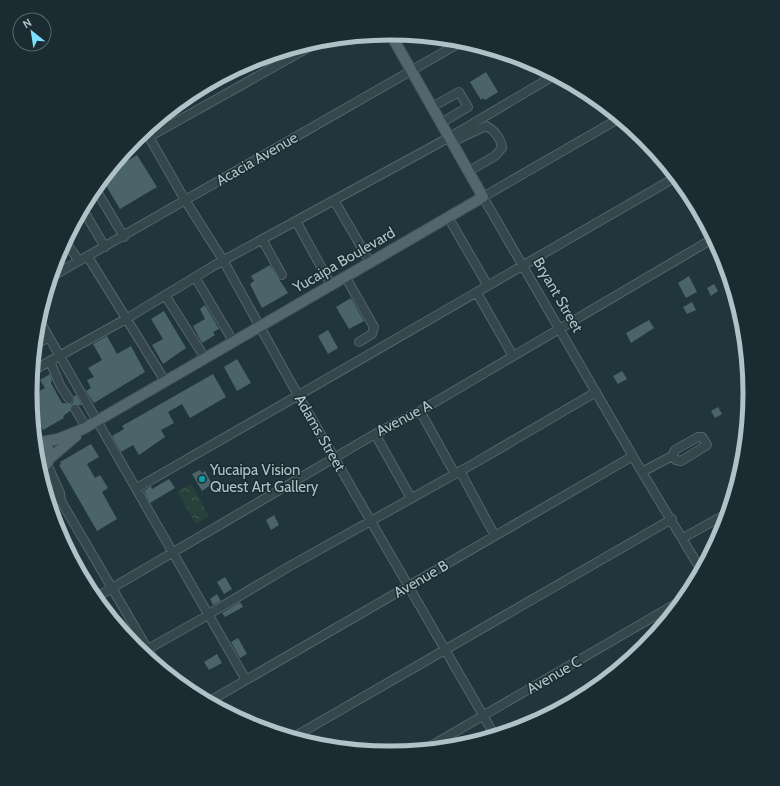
<svg xmlns="http://www.w3.org/2000/svg" width="780" height="786" font-family="Cabin,sans-serif">
	<defs>
		<pattern id="forest-crowns" width="20" height="18" patternUnits="userSpaceOnUse"><rect width="20" height="18" fill="#254139"/><path d="M2 6a3 3 0 1 1 6 0M12 15a3 3 0 1 1 6 0" fill="none" stroke="#425b54"/></pattern>
	</defs>
	<rect width="100%" height="100%" fill="#20363c"/>
	<path fill="url(#forest-crowns)" d="M191,484L209,516L196,524L177,491Z"/>
	<path fill="#4b646a" d="M486,72L498,92L485,100L483,98L481,100L470,82Z
		M137,155L157,187L120,209L102,179L107,173Z
		M270,265L288,293L262,308L250,284L254,281L251,276Z
		M689,276L697,292L686,298L678,283Z
		M714,284L718,291L711,296L707,288Z
		M351,298L364,321L349,329L336,307Z
		M692,302L696,310L687,314L683,307Z
		M205,305L219,329L213,332L215,335L202,343L193,326L205,319L200,309Z
		M164,311L186,348L163,364L152,345L163,339L151,319Z
		M649,320L654,328L631,343L626,333Z
		M328,330L338,348L328,354L318,336Z
		M107,336L117,354L131,346L145,372L94,403L86,391L91,388L87,380L94,377L88,368L102,360L93,344Z
		M237,359L251,383L237,391L224,367Z
		M622,371L627,379L618,384L613,376Z
		M50,374L52,381L51,383L62,403L72,404L74,401V396L76,395L82,405H72L70,411L63,416L64,418L43,430L32,410L30,396L45,388L40,380Z
		M213,374L226,397L190,418L182,404L168,412L174,423L161,430L165,437L139,455L133,445L121,452L112,436L124,429L122,426Z
		M718,407L722,414L715,418L711,411Z
		M91,444L99,457L87,464L95,478L100,475L108,488L102,492L117,519L97,531L59,465L61,464L60,462Z
		M200,470L202,473L205,471L212,484L202,491L192,474Z
		M169,479L175,488L150,503L144,491L151,486L152,489Z
		M274,515L279,525L271,530L266,520Z
		M225,577L232,589L224,594L217,582Z
		M217,594L221,601L213,605L210,599Z
		M240,602L243,607L225,617L222,613Z
		M238,638L247,654L240,658L231,642Z
		M217,654L222,663L209,670L204,662Z"/>
	<g fill="none" stroke-linecap="round" stroke-linejoin="round">
		<g stroke="#52656a" stroke-width="10">
			<path id="minor" d="M432,107L459,92L468,107L441,123
				M620,118L483,197L642,472L701,570
				M145,130L185,200L223,260L294,388L495,736
				M149,137L322,40
				M452,142L486,126C494,130 501,138 502,148L495,156L469,171
				M95,188L124,237
				M334,200L370,262
				M82,208L105,247
				M448,217L488,286
				M296,221L331,285
				M262,239L282,275
				M65,241L79,261
				M88,257L165,381
				M56,260L63,270
				M345,276L374,327L372,334L359,342
				M51,277L463,41
				M195,277L233,341
				M477,293L513,356
				M165,295L205,358
				M38,318L246,680
				M35,345L49,337
				M50,361L60,385L69,399
				M32,371L126,319L215,265L450,137L555,75
				M75,409L86,427
				M420,411L455,474
				M375,434L411,498
				M47,464L60,493L61,501
				M460,471L495,536
				M642,472L672,456L675,450L698,437H702L707,445L681,461L676,460L672,456
				M41,478L54,496L61,501L157,665
				M137,488C317,385 496,281 676,177
				M683,538L728,513
				M95,598L375,434L420,411L714,238
				M209,614L290,566L473,464L596,392
				M148,649L203,618
				M208,702L633,456
				M292,738L672,519
				M424,750L684,599"/>
		</g>
		<g stroke="#415358" stroke-width="12">
			<path id="major" d="M35,441L46,445C52,455 50,465 39,469
				M42,442L58,439L83,429L483,197L390,33
				M49,459L76,436"/>
		</g>
		<use href="#minor" stroke="#34474c" stroke-width="8"/>
		<use href="#major" stroke="#52676d" stroke-width="10"/>
	</g>
	<circle fill="#0f9aa8" stroke="#1a2c31" stroke-width="1.5" cx="202" cy="479" r="4"/>
	<g text-anchor="middle" stroke-width="3" stroke-linejoin="round" paint-order="stroke">
		<g font-size="15" fill="#afc2c8" stroke="#1a2c31">
			<text transform="translate(257 159) rotate(-30)" y="5">Acacia Avenue</text>
			<text transform="translate(344 260) rotate(-30)" y="5">Yucaipa Boulevard</text>
			<text transform="translate(558 295) rotate(60)" y="5">Bryant Street</text>
			<text transform="translate(404 418) rotate(-28)" y="5">Avenue A</text>
			<text transform="translate(320 433) rotate(60)" y="5">Adams Street</text>
			<text transform="translate(421 579) rotate(-30)" y="5">Avenue B</text>
			<text transform="translate(554 675) rotate(-30)" y="5">Avenue C</text>
		</g>
		<g font-size="15" fill="#afc2c8" stroke="#1a2c31" text-anchor="start">
			<text x="210" y="475">Yucaipa Vision<tspan x="210" dy="17">Quest Art Gallery</tspan></text>
		</g>
	</g>
	<path d="M0 0H780V786H0ZM37 393a353 353 0 1 1 706 0a353 353 0 1 1-706 0Z" fill="#1a2c31" fill-rule="evenodd"/>
	<path fill="none" stroke="#afc2c8" stroke-width="5" d="M37 393a353 353 0 1 1 706 0a353 353 0 1 1-706 0Z"/>
	<g transform="translate(32 32) rotate(330)"><circle r="19" fill="#1a2c31" stroke="#56686d"/>
	<path d="M0-3L7 15L0 10L-7 15Z" fill="#7edeff"/>
	<text y="-6" font-size="11" font-weight="bold" text-anchor="middle" fill="#afc2c8">N</text>
	</g>
</svg>
